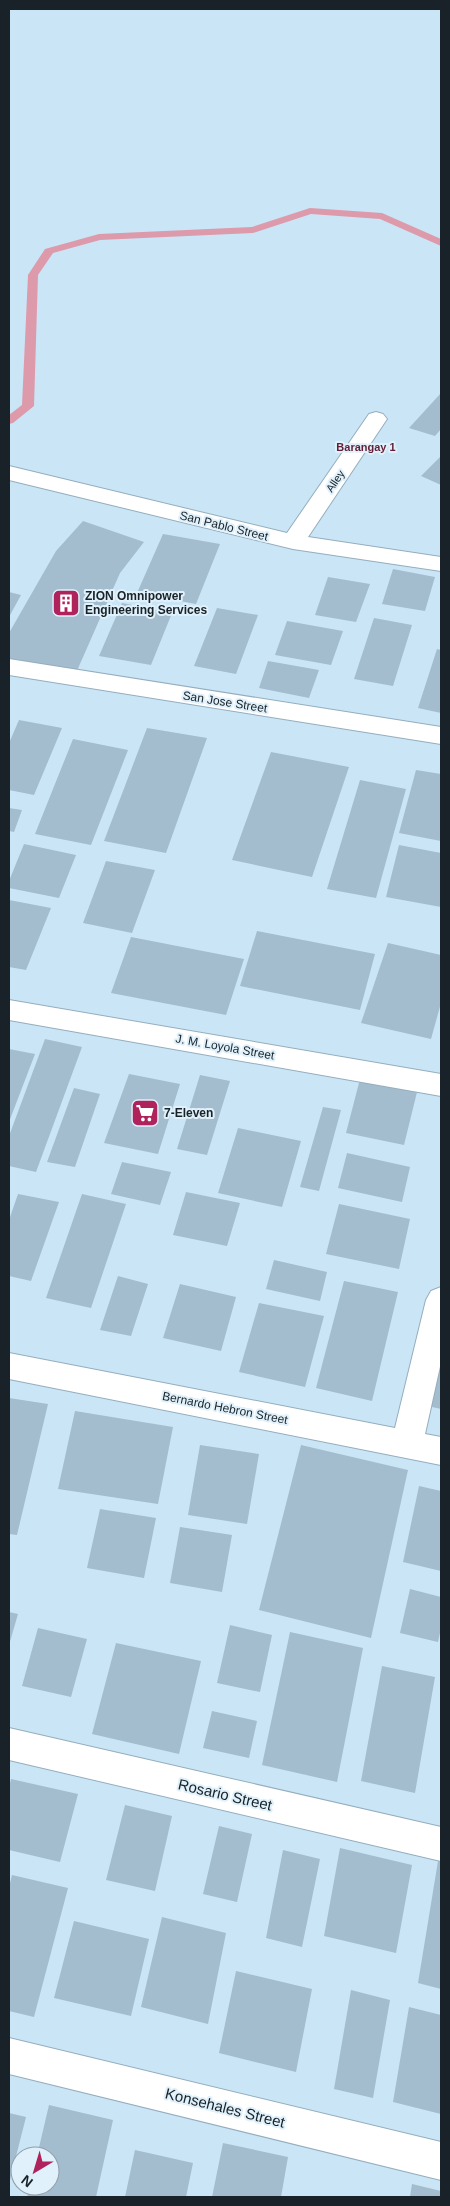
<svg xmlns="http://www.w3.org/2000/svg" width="450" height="2206" font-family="Arial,sans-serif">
	<rect width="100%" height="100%" fill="#cae5f6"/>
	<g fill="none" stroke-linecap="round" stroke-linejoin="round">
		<path fill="#dc9aab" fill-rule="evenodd" d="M310,208L382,213L441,239V246L380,219L311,214L253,233L100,240L53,253L38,275L34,406L13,423L9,424V415L22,405L28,275L45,249L99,234L252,227Z"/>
	</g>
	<path fill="#a3bdce" d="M441,393V429L435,436L409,428Z
		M441,456V485L421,476Z
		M83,521L144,542L120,573L76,673L9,662V633L56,551Z
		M163,534L220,544L196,604L137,593Z
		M393,569L435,577L425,611L382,604Z
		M328,577L370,584L356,622L315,615Z
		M9,592L21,595L9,617Z
		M122,603L172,613L151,665L99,656Z
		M217,608L258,615L236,674L194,666Z
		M374,618L412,625L393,686L354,679Z
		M287,621L343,631L331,665L275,655Z
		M437,649L441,650V713L418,708Z
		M268,661L319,670L309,698L259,688Z
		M19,720L62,728L34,795L9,790V743Z
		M147,728L207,738L166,853L104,841Z
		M73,739L128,750L91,845L35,834Z
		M271,752L349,767L312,877L232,860Z
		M416,770L441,774V841L399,833Z
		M360,780L406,789L376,898L327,889Z
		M9,808L22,810L14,832L9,831Z
		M24,844L76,855L59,898L9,888V881Z
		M399,845L441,853V907L386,897Z
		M106,861L155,870L132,933L83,923Z
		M9,900L51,908L26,970L9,967Z
		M257,931L375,954L360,1010L240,986Z
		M131,937L244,959L226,1015L111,993Z
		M388,943L441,955V1003L431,1039L361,1023Z
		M45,1039L82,1047L36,1172L9,1166V1136Z
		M9,1049L35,1054L9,1122Z
		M129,1074L180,1084L158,1154L104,1143Z
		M200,1075L230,1081L207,1155L177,1149Z
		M360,1079L417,1092L404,1145L346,1133Z
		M74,1088L100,1094L75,1167L47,1162Z
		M323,1107L341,1110L319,1191L300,1187Z
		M238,1128L301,1141L282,1207L218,1193Z
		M347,1153L410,1167L402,1202L338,1188Z
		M122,1162L171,1172L160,1205L111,1194Z
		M186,1192L240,1203L227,1246L173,1235Z
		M18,1194L59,1202L31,1281L9,1276V1220Z
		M82,1194L126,1204L91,1308L46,1298Z
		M339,1204L410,1219L399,1269L326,1254Z
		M274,1260L327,1272L320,1301L266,1289Z
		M118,1276L148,1284L131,1336L100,1330Z
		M344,1281L398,1292L372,1401L316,1388Z
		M180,1284L236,1297L221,1351L163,1338Z
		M259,1303L324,1316L305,1387L239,1372Z
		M432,1366L441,1368V1409L423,1405Z
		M9,1398L48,1404L17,1535L9,1534Z
		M75,1411L173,1427L158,1504L58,1489Z
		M200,1445L259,1454L247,1524L188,1515Z
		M301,1445L408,1470L371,1638L259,1610Z
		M419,1486L441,1491V1571L403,1562Z
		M100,1509L156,1518L144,1578L87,1568Z
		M180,1527L232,1535L222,1592L170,1583Z
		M410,1589L441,1597V1628L438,1642L400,1633Z
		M9,1612L18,1614L9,1645Z
		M230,1625L272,1635L260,1692L217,1683Z
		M38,1628L87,1639L71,1697L22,1686Z
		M290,1632L363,1648L337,1782L262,1765Z
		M116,1643L201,1661L179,1754L92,1734Z
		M382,1666L435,1677L415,1793L361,1781Z
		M212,1711L257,1721L249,1758L203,1748Z
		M11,1779L78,1794L60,1862L9,1850V1788Z
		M125,1805L172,1816L155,1891L106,1880Z
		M219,1826L252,1834L237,1902L203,1894Z
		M340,1848L412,1865L396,1953L324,1936Z
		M283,1850L320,1859L302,1947L266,1938Z
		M438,1861L441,1862V1989L418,1983Z
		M12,1875L68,1888L34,2017L9,2011V1887Z
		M162,1917L226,1933L208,2024L141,2007Z
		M74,1921L149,1939L131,2016L54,1998Z
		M236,1971L312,1989L296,2072L219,2053Z
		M351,1990L390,2000L373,2098L334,2089Z
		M409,2007L441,2015V2114L393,2102Z
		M49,2105L113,2120L96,2197H27L30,2186H50V2156H37Z
		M9,2113L26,2117L9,2184Z
		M223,2143L288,2157L281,2197H212Z
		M135,2150L193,2163L186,2197H125Z
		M412,2184L441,2191V2197H410Z"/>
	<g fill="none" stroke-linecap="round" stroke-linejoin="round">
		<g stroke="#94aebe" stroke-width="2">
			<path id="street" d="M376,412L383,414L387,419L308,537L441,557V571L293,549L9,480V466L287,533L369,414Z
				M441,1287V1362L425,1434L441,1437V1465L9,1379V1353L395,1428L426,1300L431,1291Z
				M9,1728L441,1827V1861L9,1760Z
				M9,2038L441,2142V2180L9,2074Z"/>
		</g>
		<g stroke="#94aebe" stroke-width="2">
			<path id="secondary" d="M9,659L441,727V744L9,675Z
				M9,1000L441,1074V1096L9,1020Z"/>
		</g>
		<use href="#street" fill="#fff" fill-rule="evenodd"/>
		<use href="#secondary" fill="#fff" fill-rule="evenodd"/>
	</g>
	<defs>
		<g id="building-square" transform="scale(1.4375)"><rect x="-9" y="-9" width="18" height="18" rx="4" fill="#af225b" stroke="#e0f1fb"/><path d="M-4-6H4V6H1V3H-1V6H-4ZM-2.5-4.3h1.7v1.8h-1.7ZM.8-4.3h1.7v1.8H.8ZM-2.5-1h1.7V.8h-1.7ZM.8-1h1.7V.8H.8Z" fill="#fff"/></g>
		<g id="supermarket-square" transform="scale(1.4375)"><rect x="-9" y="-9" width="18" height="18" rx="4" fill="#af225b" stroke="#e0f1fb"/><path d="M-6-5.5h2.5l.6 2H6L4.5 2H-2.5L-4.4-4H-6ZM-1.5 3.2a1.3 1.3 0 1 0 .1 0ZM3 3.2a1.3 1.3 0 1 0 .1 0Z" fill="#fff"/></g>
	</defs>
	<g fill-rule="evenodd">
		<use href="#building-square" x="66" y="603"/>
		<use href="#supermarket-square" x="145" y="1113"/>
	</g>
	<g text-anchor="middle" stroke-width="4" stroke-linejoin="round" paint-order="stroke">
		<g font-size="11" font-weight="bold" fill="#621e36" stroke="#e0f1fb">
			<text x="366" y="451">Barangay 1</text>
		</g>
		<g font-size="11" fill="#182228" stroke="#e0f1fb">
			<text transform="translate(335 481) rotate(-56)" y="4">Alley</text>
		</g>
		<g font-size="12" fill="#182228" stroke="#e0f1fb">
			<text transform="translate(224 526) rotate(14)" y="4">San Pablo Street</text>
			<text transform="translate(225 702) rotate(9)" y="4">San Jose Street</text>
			<text transform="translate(225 1047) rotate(10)" y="4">J. M. Loyola Street</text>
			<text transform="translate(225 1408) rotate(11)" y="4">Bernardo Hebron Street</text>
		</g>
		<g font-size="12" font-weight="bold" fill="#182228" stroke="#e0f1fb" text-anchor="start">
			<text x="85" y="600">ZION Omnipower<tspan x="85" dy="14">Engineering Services</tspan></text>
			<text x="164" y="1117">7-Eleven</text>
		</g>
		<g font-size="15" fill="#182228" stroke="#e0f1fb">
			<text transform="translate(225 1795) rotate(13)" y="5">Rosario Street</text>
			<text transform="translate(225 2108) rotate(14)" y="5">Konsehales Street</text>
		</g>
	</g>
	<rect width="450" height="2206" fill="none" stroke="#182228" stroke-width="20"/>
	<g transform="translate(35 2171) rotate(218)"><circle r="24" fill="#e0f1fb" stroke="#909ea7"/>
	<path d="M0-4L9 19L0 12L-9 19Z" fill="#af225b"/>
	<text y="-8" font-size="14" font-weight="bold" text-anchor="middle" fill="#182228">N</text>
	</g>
</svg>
